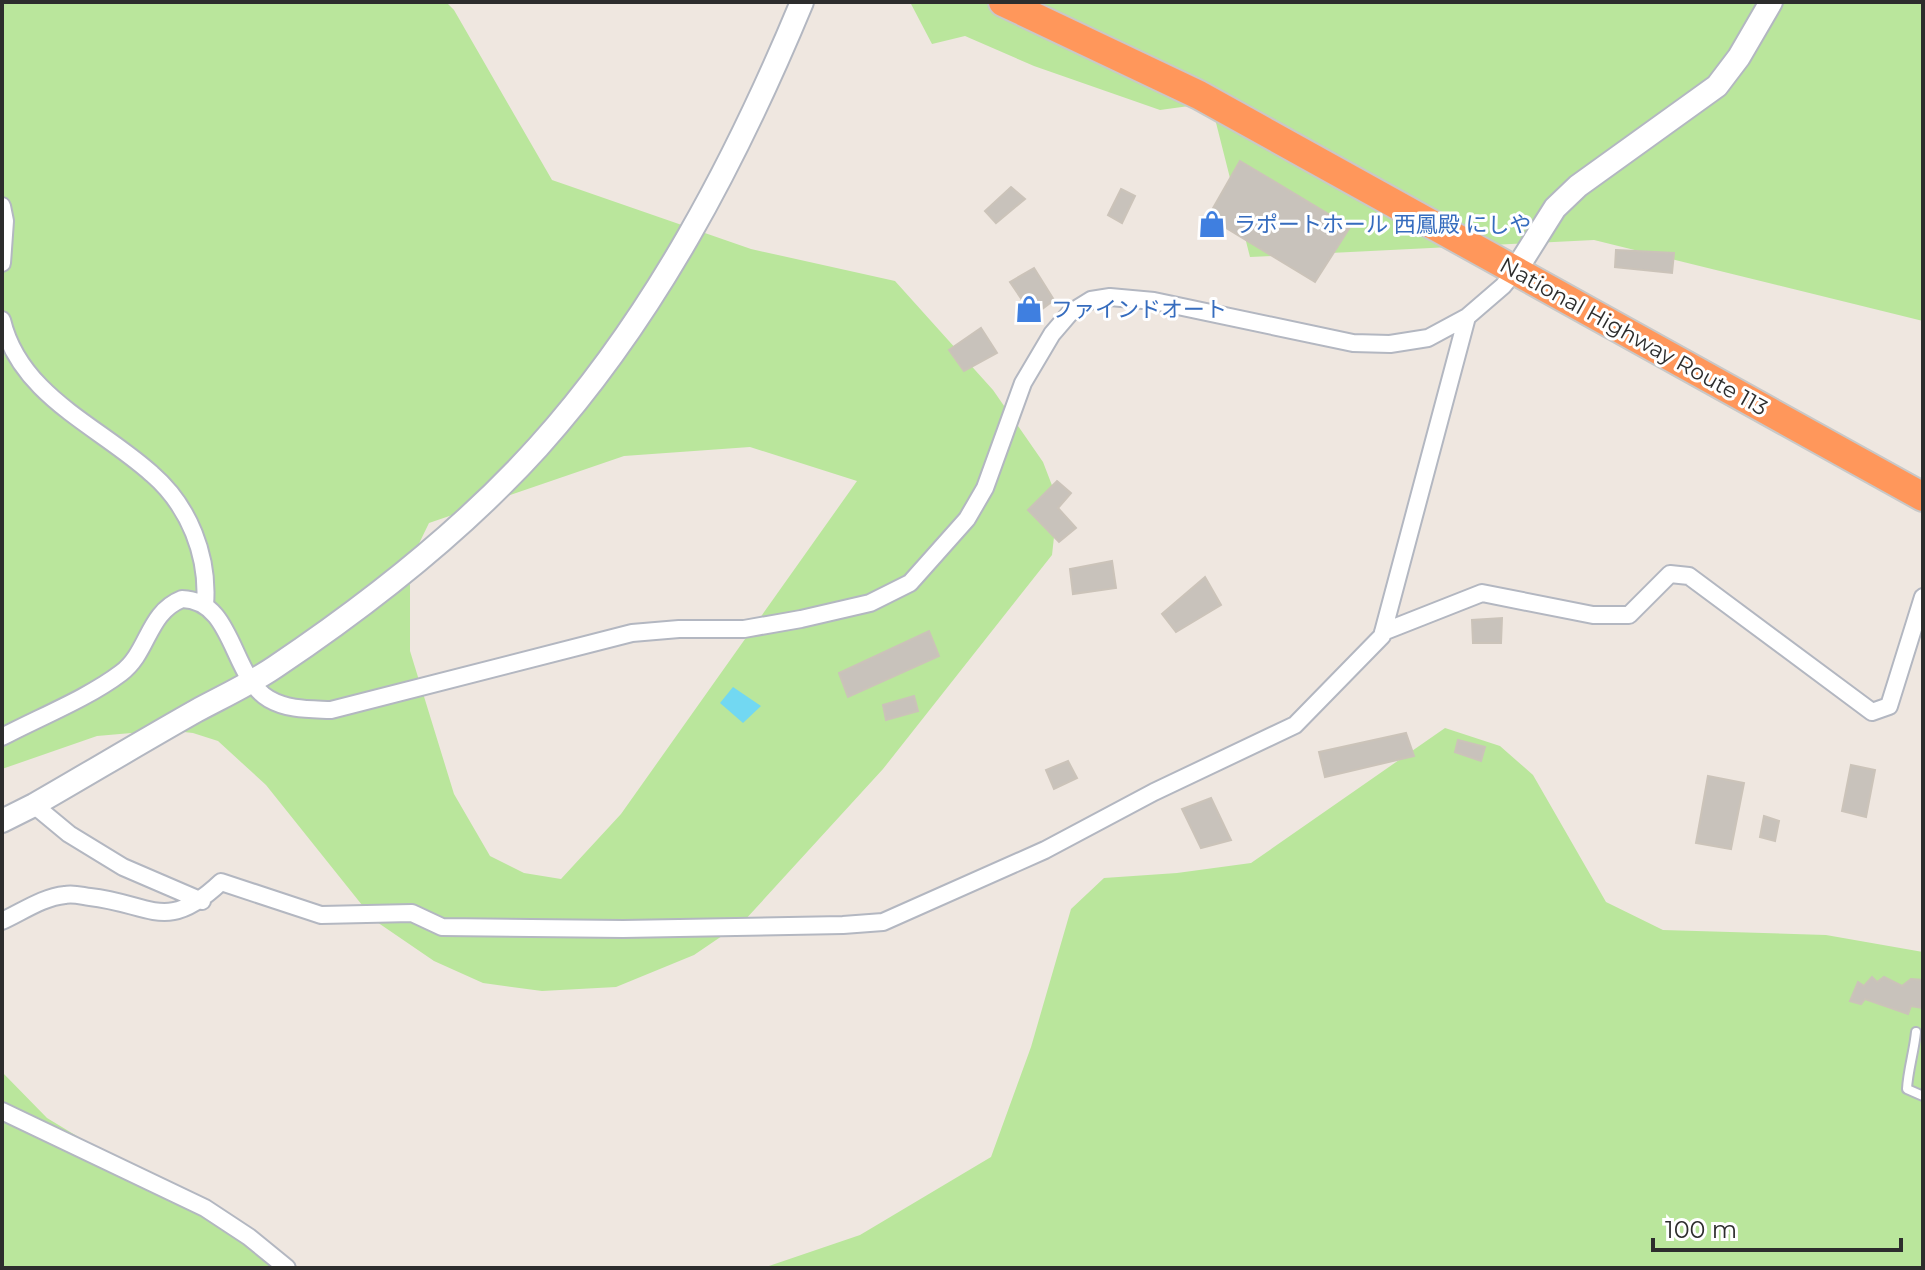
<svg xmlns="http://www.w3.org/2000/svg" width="1925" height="1270" font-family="Montserrat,'Noto Sans JP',sans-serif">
	<rect width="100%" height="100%" fill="#efe7e0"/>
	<path fill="#bae69c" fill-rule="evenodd" d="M2,2H446L454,10L552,180L751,249L895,281L993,390L1043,462L1058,501L1052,555L883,769L744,921L694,955L616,987L542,991L483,983L434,961L374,920L266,785L218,741L193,733L166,730L97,736L2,769ZM750,447L857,481L621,814L561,879L524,873L490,856L454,794L410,651V562L429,523L624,456Z
		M910,2H1923V321L1594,240L1250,257L1211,103L1160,110L1034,66L965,36L932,44Z
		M1445,728L1500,746L1533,775L1606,902L1663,930L1826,935L1923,952V1268H763L860,1235L991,1157L1031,1047L1071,909L1104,878L1177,873L1251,863Z
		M2,1072L47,1118L244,1237L278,1268H2Z"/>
	<path fill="#72d8f2" d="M733,687L761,706L743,723L720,703Z"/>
	<path fill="#c8c2bb" stroke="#cbc3b9" stroke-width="2" d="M1240,161L1350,227L1315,282L1208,217Z
		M1011,187L1025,199L996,223L985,211Z
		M1121,189L1135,196L1122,223L1108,215Z
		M1616,250L1674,253L1672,273L1615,267Z
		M1034,268L1054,300L1033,316L1010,282Z
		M981,328L997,353L964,371L949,350Z
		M1057,481L1071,493L1058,508L1076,528L1059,542L1028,510Z
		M1112,561L1116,588L1073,594L1070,569Z
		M1205,577L1221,605L1176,632L1162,614Z
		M1502,618L1501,643H1473L1472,620Z
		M929,631L939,656L848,697L839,673Z
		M914,696L918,711L886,720L883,705Z
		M1406,733L1414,756L1325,777L1319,752Z
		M1458,740L1485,747L1481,761L1455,752Z
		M1068,761L1077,778L1054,789L1046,770Z
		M1851,765L1875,770L1866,817L1842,811Z
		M1708,776L1744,783L1731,849L1696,843Z
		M1211,798L1231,840L1201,848L1182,809Z
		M1764,816L1779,821L1775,841L1760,837Z
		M1872,977L1877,982L1884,977L1902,986L1911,979L1923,980V1008L1911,1006L1908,1014L1865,999L1861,1004L1850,1001L1858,982L1864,986Z"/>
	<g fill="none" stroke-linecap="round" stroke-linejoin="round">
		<g stroke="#b3b7c1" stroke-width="12">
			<path id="lane" d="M1916,1032C1914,1052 1908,1070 1907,1089L1923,1096"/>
		</g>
		<g stroke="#b3b7c1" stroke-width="20">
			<path id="street" d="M2,206L5,221L2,263
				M2,320C20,396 99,426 152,474C189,506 209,556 205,605
				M1383,632L1482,593L1593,615H1629L1670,574L1689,576L1872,712L1889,706L1923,597
				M2,737C40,717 88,698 121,673C149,652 147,613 182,599C234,600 231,677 269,699C288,710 309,709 331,710L632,633L679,629H744L801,619L870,603L910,583L967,519L985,488L1023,383L1052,334L1070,313L1091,300L1110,297L1154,301L1353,343L1390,344L1428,338L1467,317L1503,286L1516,270
				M34,805L69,834L123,867L202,901
				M2,921C22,912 43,897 65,895C73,893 82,896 90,897C152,904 166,934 221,882L321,915L412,913L442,927L623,929L843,925L883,922L1045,850L1154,792L1295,725L1382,636L1467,317
				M2,1111L205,1208L249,1237L287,1268"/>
		</g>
		<g stroke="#b3b7c1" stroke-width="26">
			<path id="secondary" d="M1516,270L1555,208L1578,186L1717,86L1739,57L1771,2
				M2,821L34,805C88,774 141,742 196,711C222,697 250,684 275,667C369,604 462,531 538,447C654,318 736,161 802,2"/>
		</g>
		<g stroke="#c8c8c8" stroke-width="32">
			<path id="highway" d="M1003,2L1199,95L1923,497"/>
		</g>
		<use href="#lane" stroke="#fff" stroke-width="8"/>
		<use href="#street" stroke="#fff" stroke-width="16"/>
		<use href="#secondary" stroke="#fff" stroke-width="22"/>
		<use href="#highway" stroke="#ff975b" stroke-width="28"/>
	</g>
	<defs>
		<g id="shop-bare" transform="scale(2.16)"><path d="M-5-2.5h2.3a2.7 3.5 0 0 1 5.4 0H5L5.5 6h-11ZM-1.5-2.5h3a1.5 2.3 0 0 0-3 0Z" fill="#3f7fe0" stroke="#fff" stroke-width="2.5" paint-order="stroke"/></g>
	</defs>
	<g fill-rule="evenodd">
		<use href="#shop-bare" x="1212" y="224"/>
		<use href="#shop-bare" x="1029" y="309"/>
	</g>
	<g text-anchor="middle" stroke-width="6" stroke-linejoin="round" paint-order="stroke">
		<g font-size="22" fill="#366cbe" stroke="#fff" text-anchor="start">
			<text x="1234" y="232">ラポートホール 西鳳殿 にしや</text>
			<text x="1051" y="317">ファインドオート</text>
		</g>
		<g font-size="22" fill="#2d2d2d" stroke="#fff">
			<text transform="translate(1634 336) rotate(29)" y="8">National Highway Route 113</text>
		</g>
	</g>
	<rect width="1925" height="1270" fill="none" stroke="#2d2d2d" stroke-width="8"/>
	<path d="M1653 1238v12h248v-12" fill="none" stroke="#2d2d2d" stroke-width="4"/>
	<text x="1665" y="1238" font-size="24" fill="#2d2d2d" stroke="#ffffff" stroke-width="6" paint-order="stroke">100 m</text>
</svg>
